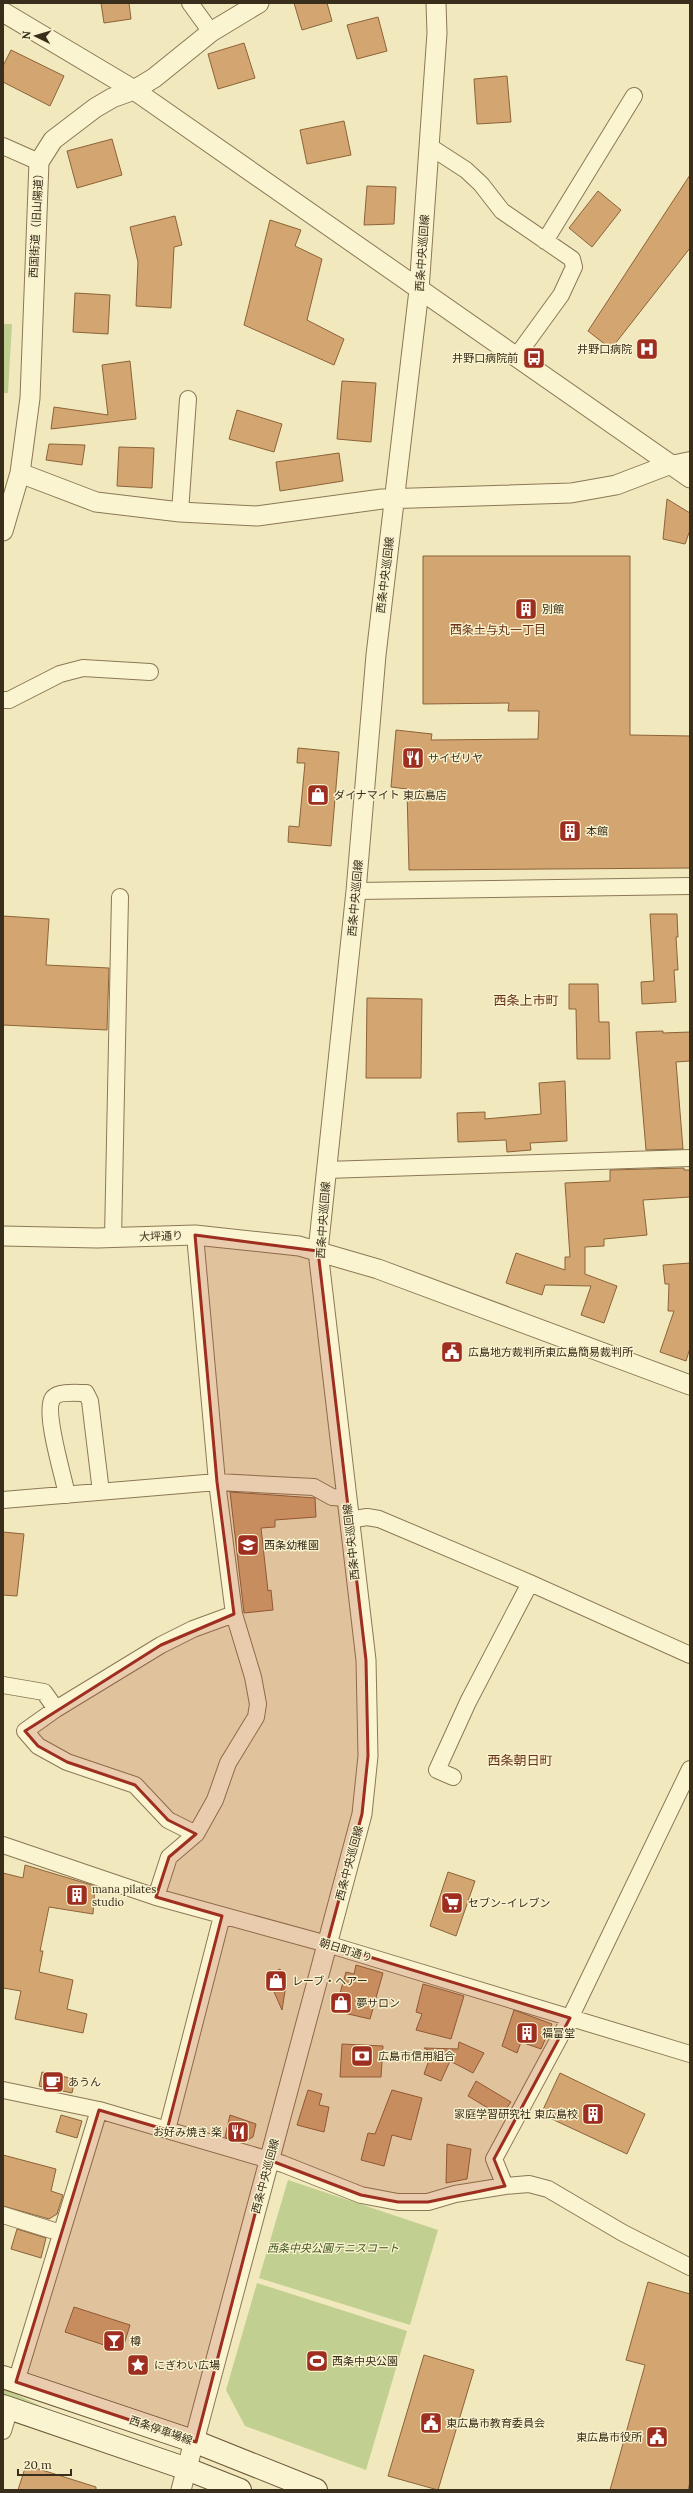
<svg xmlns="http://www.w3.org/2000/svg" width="693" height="2493" font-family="Lora,'Noto Sans JP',serif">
	<rect width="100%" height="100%" fill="#f1e8bd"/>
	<path fill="#c1d090" d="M3,324H12L8,393H3Z
		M288,2180L438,2230L410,2325L259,2278Z
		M257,2283L407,2331L366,2470L245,2426L226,2390Z
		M3,2388L51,2411L3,2394Z"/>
	<path fill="#d3a570" stroke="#8c6339" d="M101,3H129L131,19L104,23Z
		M294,3H327L332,21L302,30Z
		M378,17L387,51L357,59L347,25Z
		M244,43L255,78L218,89L208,54Z
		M11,50L64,76L50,106L3,82V66Z
		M507,76L511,122L477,124L474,79Z
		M344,121L351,155L307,164L300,130Z
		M112,139L122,175L77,188L67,151Z
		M690,175V248L611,349L588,331Z
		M367,186L396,187L394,224L364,225Z
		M598,191L621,210L592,247L569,228Z
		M175,216L182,245L174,247L171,308L136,306L138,262L130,227Z
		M270,220L301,230L295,246L322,259L307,320L344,339L334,365L244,325Z
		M75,293L110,295L108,334L73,332Z
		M130,361L136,419L51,429L54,407L108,415L102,365Z
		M342,381L376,383L371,442L337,439Z
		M237,410L282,424L274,452L229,439Z
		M49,444L85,445L82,465L46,460Z
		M119,447L154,448L152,488L117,486Z
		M339,453L343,481L280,491L276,462Z
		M667,499L690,513V530L685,544L663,539Z
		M423,556H630V735L690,736V868L409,870L407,789L391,787L396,730L432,734L431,740L538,739L539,711H508L509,703L423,704Z
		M298,748L339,752L331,846L288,842L289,826L299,827L305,763H297Z
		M650,914H677L678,937H676L678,970H674L676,1002L642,1004L641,982L654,981Z
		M3,916L49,919L46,965L109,968L107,1030L3,1025Z
		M569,984H598L599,1022H609L610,1059H577L576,1009H569Z
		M367,998L422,999L421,1078H366Z
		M663,1031V1033L690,1032V1061L676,1062L683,1149L646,1150L636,1032Z
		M565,1081L567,1141L530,1143L531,1150L507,1152L506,1140L458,1142L457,1113L485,1112V1119L541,1114L539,1083Z
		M684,1168V1170H690V1197L643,1200L647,1235L604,1239V1246L585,1247V1274L617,1286L604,1323L581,1315L591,1286L545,1285L542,1295L506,1283L516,1253L565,1270V1257H570L565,1183L610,1181V1170Z
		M690,1263V1348L686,1361L660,1352L674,1311H668L669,1284H665L663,1265Z
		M230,1492L315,1498L316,1517L275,1520V1527L261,1528L268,1591L271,1590L273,1610L244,1613Z
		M3,1532L24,1534L17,1596L3,1595Z
		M25,1865L95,1886L93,1914L49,1907L40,1951H43L39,1972L73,1980L67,2009L87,2014L83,2033L15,2019L21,1991L3,1988V1873L23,1878Z
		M448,1872L475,1881L456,1936L430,1926Z
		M356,1965L383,1973L370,2019L335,2011L346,1972L354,1974Z
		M280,1969L286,1985L282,2010L267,1976Z
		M423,1984L464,1996L451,2039L416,2030L422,2014L416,2012Z
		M514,2010L552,2024L541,2049L521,2042L517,2053L502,2046Z
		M459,2042L484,2053L473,2073L450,2061L441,2081L424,2074L432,2052L424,2048L458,2049Z
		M342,2044L383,2046L381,2077H340Z
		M42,2072L75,2079L72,2093L39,2086Z
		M560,2073L645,2114L627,2154L541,2114Z
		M476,2081L511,2102L501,2116L468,2096Z
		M308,2090L322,2094L319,2105L329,2107L324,2132L297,2125Z
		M392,2090L422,2098L411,2140L392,2135L384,2166L361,2160L368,2133L375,2134Z
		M61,2115L82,2121L77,2138L56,2132Z
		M230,2115L256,2124L253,2137L244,2142L225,2137Z
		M447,2144L471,2149L467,2179L446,2183Z
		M3,2155L56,2169L51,2191L63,2195L57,2214L49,2219L3,2206Z
		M17,2229L46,2238L41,2258L11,2249Z
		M648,2282L690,2294V2482L688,2490H610L645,2365L626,2360Z
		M74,2307L130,2325L122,2351L65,2332Z
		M424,2355L474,2370L438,2490L388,2476Z
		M26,2465L96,2487V2490H18Z"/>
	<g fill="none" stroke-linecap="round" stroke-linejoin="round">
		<g stroke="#8b7855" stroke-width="18">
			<path id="minor" d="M190,3L211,32
				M3,146L39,162
				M429,146L466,170L481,184L502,211L572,259L574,267L561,295L516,357
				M545,241L634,96
				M671,464L690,460
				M180,512L188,399
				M3,700H9L60,674L83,668L150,672
				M356,891L690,886
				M326,1170L690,1158
				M113,1238L120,897
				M67,1495C64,1478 43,1411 53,1398C58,1391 78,1393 86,1393L90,1401L101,1492
				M3,1500L217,1482L314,1487L332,1497L346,1498
				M349,1520L367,1517L379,1519L530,1583L690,1655
				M3,1685L44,1692L56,1709L161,1645L193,1629L234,1614
				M56,1709L25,1731L38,1746L67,1762L135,1785L168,1820L196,1834
				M453,1777L437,1770L468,1702L530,1583
				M3,1845L156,1897L327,1944L690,2054
				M156,1897L169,1857L196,1834L215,1800L228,1763L256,1717L258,1704L253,1677L234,1614L217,1482L195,1235
				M3,2090L99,2110L283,2164L361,2195L398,2202H428L455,2194L505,2186L529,2184L548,2189L623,2233L690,2267
				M167,2130L222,1916
				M505,2186L494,2159L570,2018L690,1769
				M3,2215L61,2233
				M16,2382L99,2110
				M3,2431L10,2408"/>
		</g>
		<g stroke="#8b7855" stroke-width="21">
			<path id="tertiary" d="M3,12L134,90L690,478
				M20,473L96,502L180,512L257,516L382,499L571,493L616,485L671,464
				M3,531L20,473L30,398L39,162L53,140L95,108L112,98L134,90L154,78L211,32L259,3
				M3,1236L97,1238L195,1235L299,1246L378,1269L690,1385
				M181,2490L362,1814L368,1756L366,1660L318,1251L356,891L376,655L419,290L437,33L436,3"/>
		</g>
		<g stroke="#6c5838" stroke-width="24">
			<path id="secondary" d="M3,2377L196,2442L316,2490
				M3,2406L187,2469L240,2490"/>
		</g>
		<use href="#minor" stroke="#fbf4d1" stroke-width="16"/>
		<use href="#tertiary" stroke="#fbf4d1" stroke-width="19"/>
		<use href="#secondary" stroke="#fbf4d1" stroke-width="22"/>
	</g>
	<path fill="#9e2e20" fill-opacity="0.2" stroke="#9e2e20" stroke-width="3" stroke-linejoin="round" d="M195,1235L318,1251L366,1660L368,1756L362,1814L327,1944L570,2018L494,2159L505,2186L428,2202H398L361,2195L269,2160L196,2442L16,2382L99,2110L167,2130L222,1916L156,1897L169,1857L196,1834L168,1820L135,1785L67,1762L38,1746L25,1731L161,1645L234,1614L217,1482Z"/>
	<defs>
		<g id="hospital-square" transform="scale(1.15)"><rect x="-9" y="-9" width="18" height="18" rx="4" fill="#9e2e20" stroke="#f8f1cd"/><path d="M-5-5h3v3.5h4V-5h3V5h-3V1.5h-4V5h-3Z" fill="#fff"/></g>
		<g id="bus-square" transform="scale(1.15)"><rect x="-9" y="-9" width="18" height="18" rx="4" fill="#9e2e20" stroke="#f8f1cd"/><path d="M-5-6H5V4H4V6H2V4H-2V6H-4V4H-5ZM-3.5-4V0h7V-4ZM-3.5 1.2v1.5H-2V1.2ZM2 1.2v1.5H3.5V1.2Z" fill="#fff"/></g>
		<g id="building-square" transform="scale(1.15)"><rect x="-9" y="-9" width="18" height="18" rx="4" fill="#9e2e20" stroke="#f8f1cd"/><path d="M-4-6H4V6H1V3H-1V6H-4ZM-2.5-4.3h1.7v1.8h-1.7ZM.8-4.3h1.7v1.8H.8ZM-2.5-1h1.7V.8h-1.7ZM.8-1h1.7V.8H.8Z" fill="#fff"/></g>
		<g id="restaurant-square" transform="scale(1.15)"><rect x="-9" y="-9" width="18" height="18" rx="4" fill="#9e2e20" stroke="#f8f1cd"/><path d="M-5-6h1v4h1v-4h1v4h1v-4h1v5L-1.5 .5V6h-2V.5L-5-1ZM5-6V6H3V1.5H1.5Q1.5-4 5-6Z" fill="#fff"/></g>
		<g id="shop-square" transform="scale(1.15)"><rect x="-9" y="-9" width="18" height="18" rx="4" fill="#9e2e20" stroke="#f8f1cd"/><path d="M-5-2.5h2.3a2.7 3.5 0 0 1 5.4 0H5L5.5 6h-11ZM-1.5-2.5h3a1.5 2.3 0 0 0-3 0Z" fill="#fff"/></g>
		<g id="civic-square" transform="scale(1.15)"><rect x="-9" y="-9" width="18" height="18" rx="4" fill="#9e2e20" stroke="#f8f1cd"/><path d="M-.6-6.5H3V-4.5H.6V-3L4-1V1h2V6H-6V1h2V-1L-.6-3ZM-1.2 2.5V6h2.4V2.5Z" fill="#fff"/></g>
		<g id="school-square" transform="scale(1.15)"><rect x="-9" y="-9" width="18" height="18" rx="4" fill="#9e2e20" stroke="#f8f1cd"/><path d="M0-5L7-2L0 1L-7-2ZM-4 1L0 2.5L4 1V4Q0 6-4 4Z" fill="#fff"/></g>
		<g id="supermarket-square" transform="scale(1.15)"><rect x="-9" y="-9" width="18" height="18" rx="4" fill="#9e2e20" stroke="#f8f1cd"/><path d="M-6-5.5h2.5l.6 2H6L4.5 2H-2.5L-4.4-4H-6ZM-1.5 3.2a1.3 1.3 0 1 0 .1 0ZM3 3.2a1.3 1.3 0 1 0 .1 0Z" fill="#fff"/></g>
		<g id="bank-square" transform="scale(1.15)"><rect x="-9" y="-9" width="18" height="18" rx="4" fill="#9e2e20" stroke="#f8f1cd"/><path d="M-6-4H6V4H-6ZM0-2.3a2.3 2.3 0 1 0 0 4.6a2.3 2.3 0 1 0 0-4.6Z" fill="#fff"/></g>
		<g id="cafe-square" transform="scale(1.15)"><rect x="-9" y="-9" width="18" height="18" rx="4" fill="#9e2e20" stroke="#f8f1cd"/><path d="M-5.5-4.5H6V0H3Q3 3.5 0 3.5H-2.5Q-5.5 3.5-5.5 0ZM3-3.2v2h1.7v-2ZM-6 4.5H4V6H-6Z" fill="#fff"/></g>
		<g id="bar-square" transform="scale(1.15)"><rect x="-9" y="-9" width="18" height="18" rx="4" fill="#9e2e20" stroke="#f8f1cd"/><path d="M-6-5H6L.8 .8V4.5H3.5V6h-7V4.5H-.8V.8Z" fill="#fff"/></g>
		<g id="stadium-square" transform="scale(1.15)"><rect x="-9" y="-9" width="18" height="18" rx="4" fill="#9e2e20" stroke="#f8f1cd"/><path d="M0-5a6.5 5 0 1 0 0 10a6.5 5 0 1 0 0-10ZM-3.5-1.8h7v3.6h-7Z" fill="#fff"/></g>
		<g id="sight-square" transform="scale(1.15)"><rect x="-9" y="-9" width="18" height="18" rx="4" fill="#9e2e20" stroke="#f8f1cd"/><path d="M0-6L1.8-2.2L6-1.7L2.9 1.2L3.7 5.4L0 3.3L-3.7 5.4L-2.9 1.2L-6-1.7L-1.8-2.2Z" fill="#fff"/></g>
	</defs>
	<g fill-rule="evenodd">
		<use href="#hospital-square" x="647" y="349"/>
		<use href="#bus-square" x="534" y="358"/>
		<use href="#building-square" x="526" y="609"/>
		<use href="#restaurant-square" x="413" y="758"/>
		<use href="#shop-square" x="318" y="795"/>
		<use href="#building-square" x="570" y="831"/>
		<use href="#civic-square" x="452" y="1352"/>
		<use href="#school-square" x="248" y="1545"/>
		<use href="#building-square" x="77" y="1895"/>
		<use href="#supermarket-square" x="452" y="1903"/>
		<use href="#shop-square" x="276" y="1981"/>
		<use href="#shop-square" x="341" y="2003"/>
		<use href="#building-square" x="527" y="2033"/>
		<use href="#bank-square" x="362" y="2056"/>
		<use href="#cafe-square" x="53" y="2082"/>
		<use href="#building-square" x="593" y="2114"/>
		<use href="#restaurant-square" x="238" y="2132"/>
		<use href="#bar-square" x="114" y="2341"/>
		<use href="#stadium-square" x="317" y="2361"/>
		<use href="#sight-square" x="138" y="2365"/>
		<use href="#civic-square" x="431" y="2423"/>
		<use href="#civic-square" x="657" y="2437"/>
	</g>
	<g text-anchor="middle" stroke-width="3" stroke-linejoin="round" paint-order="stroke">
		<g font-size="11" fill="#392d1b" stroke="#f8f1cd">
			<text transform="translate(36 223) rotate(-87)" y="4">西国街道（旧山陽道）</text>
			<text transform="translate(422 253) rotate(-86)" y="4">西条中央巡回線</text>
			<text transform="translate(385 575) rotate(-83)" y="4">西条中央巡回線</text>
			<text transform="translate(355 898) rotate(-85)" y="4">西条中央巡回線</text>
			<text transform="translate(323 1220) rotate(-86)" y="4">西条中央巡回線</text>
			<text transform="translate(161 1236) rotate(-2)" y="4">大坪通り</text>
			<text transform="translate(351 1542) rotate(-96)" y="4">西条中央巡回線</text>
			<text transform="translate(349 1863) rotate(-75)" y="4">西条中央巡回線</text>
			<text transform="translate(346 1950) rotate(17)" y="4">朝日町通り</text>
			<text transform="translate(265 2176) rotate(-75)" y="4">西条中央巡回線</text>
			<text transform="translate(161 2430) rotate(19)" y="4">西条停車場線</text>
		</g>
		<g font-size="11" fill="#392d1b" stroke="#f8f1cd" text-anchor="start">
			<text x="632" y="353" text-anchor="end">井野口病院</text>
			<text x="518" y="362" text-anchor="end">井野口病院前</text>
			<text x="542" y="613">別館</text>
			<text x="428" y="762">サイゼリヤ</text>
			<text x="334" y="799">ダイナマイト 東広島店</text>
			<text x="586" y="835">本館</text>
			<text x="468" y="1356">広島地方裁判所東広島簡易裁判所</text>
			<text x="264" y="1549">西条幼稚園</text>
			<text x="92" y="1893">mana pilates<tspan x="92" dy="13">studio</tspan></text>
			<text x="468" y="1907">セブン-イレブン</text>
			<text x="292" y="1985">レーブ・ヘアー</text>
			<text x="356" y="2007">夢サロン</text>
			<text x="542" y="2037">福富堂</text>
			<text x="378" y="2060">広島市信用組合</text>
			<text x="68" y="2086">あうん</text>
			<text x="578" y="2118" text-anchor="end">家庭学習研究社 東広島校</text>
			<text x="222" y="2136" text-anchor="end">お好み焼き 楽</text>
			<text x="130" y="2345">樽</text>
			<text x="332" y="2365">西条中央公園</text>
			<text x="154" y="2369">にぎわい広場</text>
			<text x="446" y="2427">東広島市教育委員会</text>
			<text x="642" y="2441" text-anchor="end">東広島市役所</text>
		</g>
		<g font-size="11" font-style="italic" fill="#425720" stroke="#f8f1cd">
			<text x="333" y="2252">西条中央公園テニスコート</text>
		</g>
		<g font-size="12" fill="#693217" stroke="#f8f1cd">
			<text x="498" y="634">西条土与丸一丁目</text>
		</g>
		<g font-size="13" fill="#693217" stroke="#f8f1cd">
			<text x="526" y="1005">西条上市町</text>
			<text x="520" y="1765">西条朝日町</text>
		</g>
	</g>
	<rect width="693" height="2493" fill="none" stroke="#392d1b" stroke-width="8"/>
	<g transform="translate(36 36) rotate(275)" stroke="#f8f1cd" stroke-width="3" paint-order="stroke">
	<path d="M0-3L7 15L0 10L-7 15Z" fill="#392d1b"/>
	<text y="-6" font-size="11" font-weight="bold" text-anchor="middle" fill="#392d1b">N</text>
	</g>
	<path d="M18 2469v6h53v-6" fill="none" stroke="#392d1b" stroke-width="2"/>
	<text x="24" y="2469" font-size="12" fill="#392d1b" stroke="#f8f1cd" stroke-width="3" paint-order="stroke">20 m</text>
</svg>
